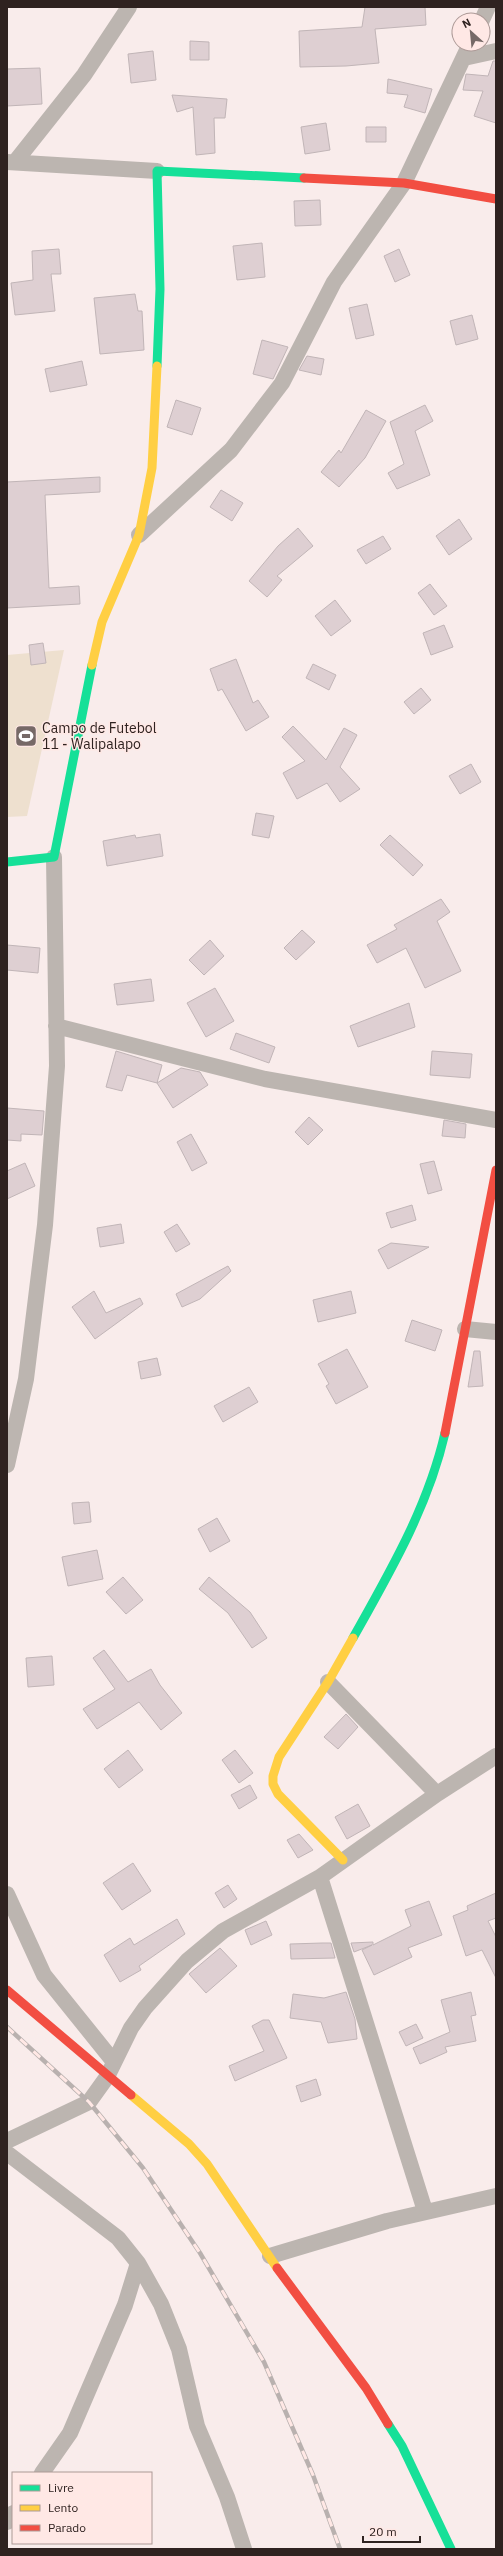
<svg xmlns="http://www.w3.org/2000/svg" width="503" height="2556" font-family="'IBM Plex Sans',sans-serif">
	<rect width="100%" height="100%" fill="#f9eceb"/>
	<path fill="#eee0cf" d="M64,650L27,816L7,817V655Z"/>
	<path fill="#decfd2" stroke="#c1b5b7" d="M365,7H425L426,25L375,29L379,63L346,66L300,67L299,31L362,27Z
		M190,41L209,42V60H190Z
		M153,51L156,80L131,83L128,54Z
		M493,61H496V123L474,116L483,91L463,90L466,74L488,76Z
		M40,68L42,104L7,106V69Z
		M388,79L432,89L425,113L404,107L408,95L387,93Z
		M172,95L227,99L225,118H214L215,153L196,155L193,107L177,112Z
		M326,123L330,150L305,154L301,127Z
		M366,127H386V142H366Z
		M320,200L321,225L295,226L294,201Z
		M262,243L265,277L237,280L233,246Z
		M59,249L61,274H51L55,311L15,315L11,283L33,280L32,251Z
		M399,249L410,275L395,282L384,256Z
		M135,294L138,311H142L144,350L100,354L94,298Z
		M367,304L374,335L356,339L349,308Z
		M472,315L478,339L456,345L450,321Z
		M262,340L288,347L273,379L253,374Z
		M307,356L324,359L321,375L299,370Z
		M82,361L87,385L50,392L45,369Z
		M176,400L201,408L192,435L167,427Z
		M425,405L433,421L415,431L430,475L397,489L388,473L404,464L390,422Z
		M366,410L386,421L365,458L339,487L321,472L339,450L341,453Z
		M100,477V492L45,495L49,588L79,586L80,604L7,608V482Z
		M221,490L243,503L232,521L210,507Z
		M459,519L472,539L449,555L436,536Z
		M298,528L313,546L277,576L282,580L267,597L249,581L278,546Z
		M383,536L391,549L366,564L357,550Z
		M430,584L447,606L434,615L418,593Z
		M335,600L351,621L331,636L315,616Z
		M444,625L453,647L431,655L423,633Z
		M43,643L46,663L31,665L29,645Z
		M236,659L253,703L258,700L269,717L246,731L222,689L218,691L210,669Z
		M313,664L336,675L329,690L306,678Z
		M421,688L431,700L414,714L404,702Z
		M293,726L326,760L344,728L357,735L340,767L360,789L340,802L327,783L297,799L283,773L305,761L282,737Z
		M471,764L481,782L460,794L449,776Z
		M256,813L274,816L269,838L252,835Z
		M160,834L163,856L107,866L103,841L135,835L136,838Z
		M390,835L423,865L413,876L380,845Z
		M441,899L450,912L437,921L461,971L425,988L406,948L377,963L367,945L397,929L394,925Z
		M302,930L315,942L296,960L284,948Z
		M210,940L224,956L204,975L189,960Z
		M7,945L40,948L38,973L7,970Z
		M151,979L154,1001L117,1005L114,984Z
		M215,988L234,1021L206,1037L187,1003Z
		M409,1003L415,1027L358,1047L350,1026Z
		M236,1033L275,1047L269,1063L230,1049Z
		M116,1051L162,1065L157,1083L181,1068L200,1072L208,1085L173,1108L157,1083L127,1075L122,1091L106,1087Z
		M432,1051L472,1054L470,1078L430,1075Z
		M7,1108L44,1111L42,1135L21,1134V1141L7,1140Z
		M309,1117L323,1130L308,1145L295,1132Z
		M444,1120L466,1124L465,1138L442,1136Z
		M191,1134L207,1163L192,1171L177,1142Z
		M434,1161L442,1190L428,1194L420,1164Z
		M25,1163L35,1186L7,1199V1171Z
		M412,1205L416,1220L391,1228L386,1213Z
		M121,1224L124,1243L100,1247L97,1228Z
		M177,1224L190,1244L176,1252L164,1232Z
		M391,1243L429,1247L388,1269L378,1250Z
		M228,1266L231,1271L200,1299L182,1307L176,1294Z
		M94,1291L106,1313L140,1298L143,1304L95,1339L72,1307Z
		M351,1291L356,1313L318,1322L313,1300Z
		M412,1320L442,1330L435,1351L405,1341Z
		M347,1349L368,1387L336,1404L326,1386L329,1384L318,1364Z
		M474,1351H480L483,1386L468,1387Z
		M157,1358L161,1375L141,1379L138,1362Z
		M249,1387L258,1402L223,1422L214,1406Z
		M89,1502L91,1522L74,1524L72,1503Z
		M217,1518L230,1541L210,1552L198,1529Z
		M97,1550L103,1579L68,1586L62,1557Z
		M123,1577L143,1600L126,1614L106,1592Z
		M209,1577L250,1612L267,1638L252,1648L228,1613L199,1589Z
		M104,1650L128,1682L151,1669L160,1685L182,1713L161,1730L139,1702L97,1729L83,1709L115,1689L93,1658Z
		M52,1656L54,1685L28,1687L26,1658Z
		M346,1714L358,1727L338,1749L324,1737Z
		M128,1750L143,1770L119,1788L104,1769Z
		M235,1750L253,1773L239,1783L222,1760Z
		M250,1785L257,1798L239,1809L231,1795Z
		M358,1804L370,1826L347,1839L335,1817Z
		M299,1834L313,1850L298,1858L287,1840Z
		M133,1863L151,1891L122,1910L103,1883Z
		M228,1885L237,1899L224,1908L215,1893Z
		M496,1893V1918L488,1921L496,1937V1978L482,1950L466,1956L453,1916L468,1910L467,1906Z
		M429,1901L442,1935L408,1948L412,1957L374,1975L362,1950L372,1945L354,1952L351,1943L373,1942V1945L411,1926L405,1910Z
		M177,1919L185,1934L139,1966L141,1970L120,1982L104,1955L130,1938L134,1945Z
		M266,1921L272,1935L251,1945L245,1930Z
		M322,1943H331L335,1958L291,1959L290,1944Z
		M220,1948L237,1966L206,1993L189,1974Z
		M346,1992L355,2019L357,2039L328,2043L321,2022L290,2018L293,1994L324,1998Z
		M471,1992L476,2015L471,2016L476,2041L445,2047L447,2052L420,2064L413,2048L450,2032L441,2000Z
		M263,2020H269L287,2058L235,2081L229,2066L264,2051L252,2026Z
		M416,2024L423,2038L406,2046L399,2032Z
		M316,2079L321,2095L301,2102L296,2086Z"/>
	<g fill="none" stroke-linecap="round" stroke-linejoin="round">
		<path stroke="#bcb5b0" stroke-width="16" d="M482,20L488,7
			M464,58L496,51
			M7,162L157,171
			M15,162L84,75L129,7
			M139,535L231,450L282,383L334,282L404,183L470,44
			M56,1026L265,1079L496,1120
			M465,1329L496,1332
			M7,1465L26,1379L45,1225L57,1066L54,857
			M328,1682L437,1794
			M320,1877L425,2211
			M7,1894L44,1975L114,2062
			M7,2141L89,2102L107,2077L131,2028L145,2008L187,1961L223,1931L320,1877L437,1794L496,1756
			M7,2153L118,2238L138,2263L161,2304L179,2349L197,2426L227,2497L244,2549
			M270,2256L387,2221L496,2196
			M42,2473L70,2433L125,2305L138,2263
			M7,2522L13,2513"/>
		<path stroke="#16e098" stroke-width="9" d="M157,366L160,289L157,171L304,178
			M7,862L54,857L92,665
			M353,1638C390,1572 428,1507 445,1433
			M388,2424L402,2446L451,2549"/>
		<path stroke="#ffcf43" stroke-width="9" d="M92,665L102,622L139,535L152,468L157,366
			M343,1860L278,1794L273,1784V1776L279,1757L328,1682L353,1638
			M131,2095L189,2144L207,2164L277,2268"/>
		<path stroke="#f24e42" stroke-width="9" d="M304,178L404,183L496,199
			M445,1433L496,1170
			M7,1990L131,2095
			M277,2268L366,2388L388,2424"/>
		<g stroke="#b9b1af" stroke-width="4.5">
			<path id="rail" d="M7,2027L89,2102L143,2168L200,2253L264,2362L313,2475L340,2549"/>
		</g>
		<use href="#rail" stroke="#ffe8e5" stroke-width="3" stroke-dasharray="9" stroke-linecap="butt"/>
	</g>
	<defs>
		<g id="stadium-square" transform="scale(1.15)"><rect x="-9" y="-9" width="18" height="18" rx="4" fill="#766967" stroke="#ffe8e5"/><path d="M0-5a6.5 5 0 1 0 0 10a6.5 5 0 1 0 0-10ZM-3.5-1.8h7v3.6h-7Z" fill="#fff"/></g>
	</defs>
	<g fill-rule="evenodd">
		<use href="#stadium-square" x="26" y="736"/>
	</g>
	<g text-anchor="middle" stroke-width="3" stroke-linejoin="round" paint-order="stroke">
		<g font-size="14" fill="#2f2220" stroke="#ffe8e5" text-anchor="start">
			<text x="42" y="733">Campo de Futebol<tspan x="42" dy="16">11 - Walipalapo</tspan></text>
		</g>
	</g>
	<rect width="503" height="2556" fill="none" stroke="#2f2220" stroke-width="16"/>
	<rect x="12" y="2472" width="140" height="72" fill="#ffe8e5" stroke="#ac9996"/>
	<rect x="20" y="2485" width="20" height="6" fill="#16e098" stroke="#ac9996"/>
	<text x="48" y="2492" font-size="12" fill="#2f2220">Livre</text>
	<rect x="20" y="2505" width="20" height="6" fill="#ffcf43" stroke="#ac9996"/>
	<text x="48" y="2512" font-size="12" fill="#2f2220">Lento</text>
	<rect x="20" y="2525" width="20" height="6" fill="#f24e42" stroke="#ac9996"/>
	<text x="48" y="2532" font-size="12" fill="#2f2220">Parado</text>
	<g transform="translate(471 32) rotate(333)"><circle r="19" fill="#ffe8e5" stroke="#ac9996"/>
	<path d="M0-3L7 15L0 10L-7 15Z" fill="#766967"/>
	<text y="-6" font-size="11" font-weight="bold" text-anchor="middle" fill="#2f2220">N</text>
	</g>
	<path d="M363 2536v6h57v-6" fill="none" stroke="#2f2220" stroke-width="2"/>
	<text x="369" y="2536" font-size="12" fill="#2f2220" stroke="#ffe8e5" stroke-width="3" paint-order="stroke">20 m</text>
</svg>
